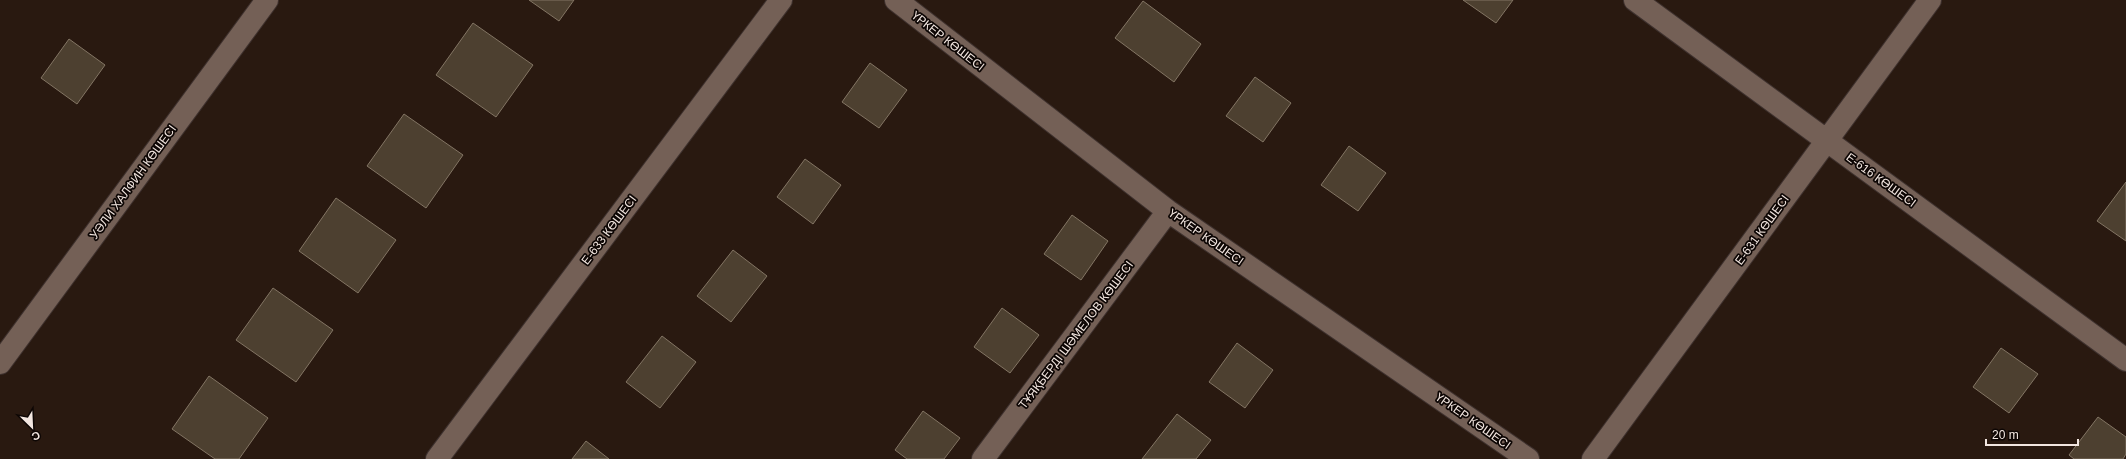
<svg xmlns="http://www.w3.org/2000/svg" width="2126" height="459" font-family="Helvetica,sans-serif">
	<rect width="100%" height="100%" fill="#291910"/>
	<path fill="#4d4030" stroke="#837564" d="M529,0H574L559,21Z
		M1463,0H1513L1496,23Z
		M1143,1L1201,44L1174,82L1115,38Z
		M473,23L533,65L496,117L436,75Z
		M69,39L105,65L77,104L41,78Z
		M870,63L907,90L879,128L842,102Z
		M1255,77L1291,103L1263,142L1226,116Z
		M404,114L463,155L426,208L367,166Z
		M1349,146L1386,173L1358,211L1321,185Z
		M805,159L841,185L813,224L777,197Z
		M2126,182V241L2097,221Z
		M336,198L396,240L358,293L299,251Z
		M1072,215L1108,241L1081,280L1044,254Z
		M733,250L767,276L731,322L697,296Z
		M273,288L333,330L296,382L236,340Z
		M1002,308L1039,335L1010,373L974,347Z
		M662,336L696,362L660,408L626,382Z
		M1237,343L1273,370L1245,408L1209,382Z
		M2001,348L2038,374L2009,413L1973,387Z
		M209,376L268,418L239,459H215L172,429Z
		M923,411L960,438L944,459H907L895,450Z
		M1177,414L1211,440L1196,459H1142Z
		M2098,417L2126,437V454L2123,459H2074L2069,455Z
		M586,441L609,459H572Z"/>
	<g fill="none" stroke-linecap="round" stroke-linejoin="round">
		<g stroke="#3e312e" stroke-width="24">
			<path id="street" d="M896,0L1168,211L1528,459
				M1635,0L2126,360
				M0,363L267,0
				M437,459L781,0
				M983,459L1168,211
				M1593,459L1930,0"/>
		</g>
		<use href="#street" stroke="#746056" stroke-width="22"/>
	</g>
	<g text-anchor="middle" stroke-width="3.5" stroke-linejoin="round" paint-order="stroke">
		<g font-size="12" fill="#f2e6e0" stroke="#0d0604">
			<text transform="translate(948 41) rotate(38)" y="4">ҮРКЕР КӨШЕСІ</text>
			<text transform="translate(1881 180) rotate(36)" y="4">Е-616 КӨШЕСІ</text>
			<text transform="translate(133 182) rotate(-54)" y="4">УӘЛИ ХАЛФИН КӨШЕСІ</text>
			<text transform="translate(609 230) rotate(-53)" y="4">Е-633 КӨШЕСІ</text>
			<text transform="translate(1762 230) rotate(-54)" y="4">Е-631 КӨШЕСІ</text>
			<text transform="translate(1206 237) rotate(35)" y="4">ҮРКЕР КӨШЕСІ</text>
			<text transform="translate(1076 335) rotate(-53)" y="4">ТҰЯҚБЕРДІ ШӘМЕЛОВ КӨШЕСІ</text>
			<text transform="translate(1473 421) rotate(35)" y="4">ҮРКЕР КӨШЕСІ</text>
		</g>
	</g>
	<g transform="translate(32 427) rotate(156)" stroke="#0d0604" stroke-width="3" paint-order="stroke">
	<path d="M0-3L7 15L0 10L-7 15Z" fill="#f2e6e0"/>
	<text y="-6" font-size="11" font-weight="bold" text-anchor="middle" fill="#f2e6e0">С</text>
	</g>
	<path d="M1986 439v6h92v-6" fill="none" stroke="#f2e6e0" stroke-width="2"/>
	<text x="1992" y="439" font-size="12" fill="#f2e6e0" stroke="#0d0604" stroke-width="3" paint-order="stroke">20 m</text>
</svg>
